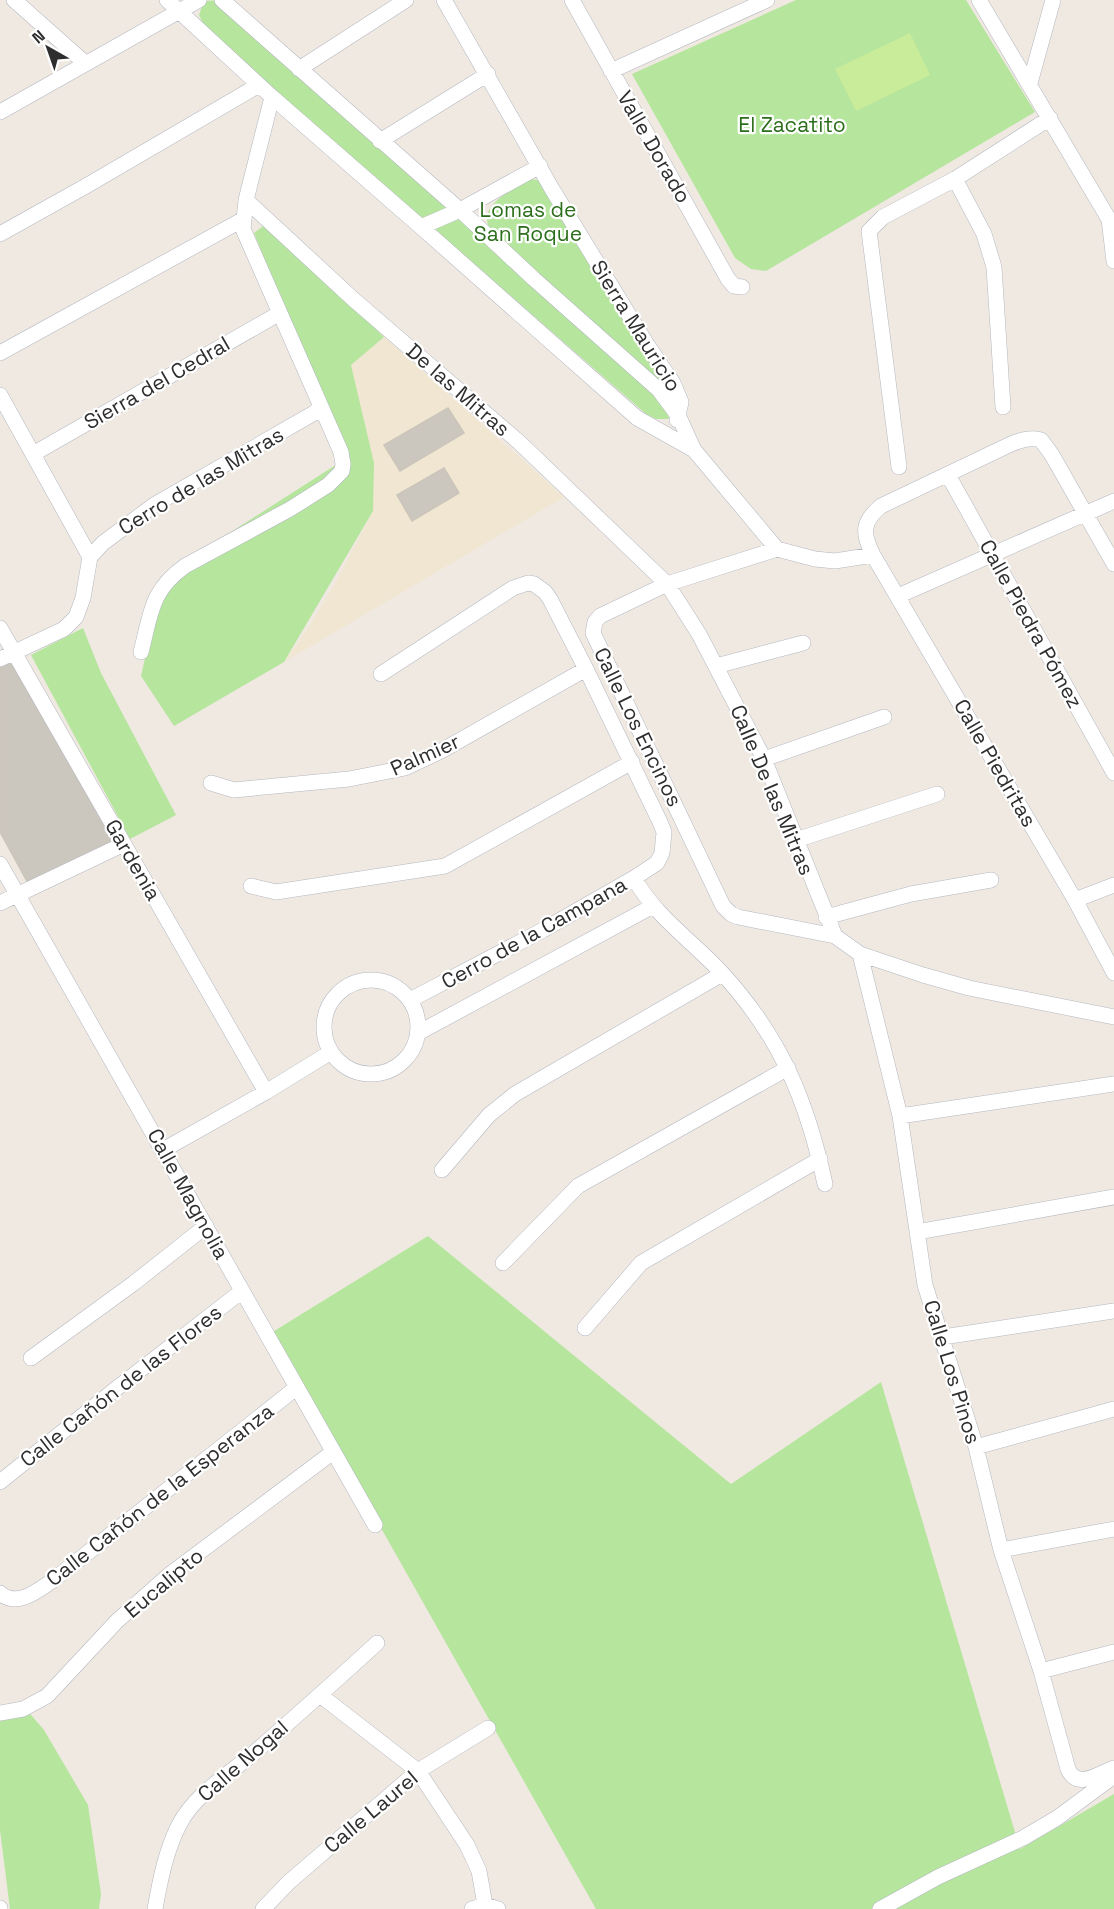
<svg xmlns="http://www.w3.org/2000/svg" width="1114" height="1909" font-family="'Space Grotesk',sans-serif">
	<rect width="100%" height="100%" fill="#efe9e1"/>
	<path fill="#f0e6d1" d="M384,337L564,497L284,662L310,625L335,583L373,511L374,463L351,365Z"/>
	<path fill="#b6e59e" d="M222,0L667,407L669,419H656L646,414L268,84L203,24L199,15L204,1Z
		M796,0H966L1035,112L766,271L751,269L735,258L632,74Z
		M531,179L538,180L549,191L576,240L675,402L491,235C490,230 486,222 487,216C489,202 519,183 531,179Z
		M266,224L384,337L351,365L374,463L373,511L284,662L174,726L141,676L164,575L345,459L254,233Z
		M83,628L101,673L176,815L130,839L31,655Z
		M428,1236L731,1484L881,1382L1020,1849L1114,1794V1909H596L271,1333Z
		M26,1709L44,1730L88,1805L101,1894L99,1909H10L0,1830V1717Z"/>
	<path fill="#c9ec9a" d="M910,33L930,75L856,111L835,69Z"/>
	<path fill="#cbc7bf" stroke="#cbc5ba" stroke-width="1.5" d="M448,408L464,433L400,471L384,445Z
		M444,468L459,493L412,521L397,495Z
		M10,662L114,840L28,883L0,832V667Z"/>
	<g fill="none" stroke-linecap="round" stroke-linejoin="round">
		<g stroke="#b4b7c1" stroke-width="16">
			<path id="minor" d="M14,0L85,63
				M167,0L272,97L421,227L637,418L694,450
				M222,0L460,210L534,279L659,390L679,417L694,450L777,549L815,559L835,561L873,555
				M444,0L552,189L646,343L673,383L681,402L677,420
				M572,0L728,279L734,286L742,287
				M979,0L1114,228
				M299,69L406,0
				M611,71L767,0
				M1030,83L1053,0
				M0,112L199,0
				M380,141L488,74
				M955,179L984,234L994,267L1003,407
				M246,200L353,299L520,443L667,584L699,634L764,759L835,936
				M1109,219L1114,261
				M421,227L460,210L540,166
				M0,234L86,186L259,85
				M0,353L242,220
				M0,395L90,557
				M33,454L280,313
				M899,467L869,231L883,217L955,179L1050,118
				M948,475L1114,773
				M777,549L667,584L600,616L595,622L593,633L723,906L731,914L738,917L835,936L860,954L923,975L969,988L1114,1017
				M1114,564L1052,455L1041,440C1030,437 1021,440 1011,444L881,506C862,522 862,533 873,555L1075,900L1114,973
				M898,596L1114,501
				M0,628L266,1092
				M141,652C151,614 150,591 185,566L290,509L328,485L342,471L343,464L341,452L243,229L246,200L272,97
				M0,659L64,629L76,617L83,598L90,557L103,543L154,505L321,409
				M716,666L803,643
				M381,674L513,588L528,583L534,584L545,592L550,599L586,669L660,822L664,832L662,853L657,863L634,878L543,930L410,1000
				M764,759L884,717
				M211,783L234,790L349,779L405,768L441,751L586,669
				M796,840L937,794
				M0,864L375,1525
				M634,878C655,916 692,941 721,972C780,1036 807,1100 825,1184
				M251,886L276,892L445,866L632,762
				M1075,900L1114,885
				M0,903L124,844
				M826,917L911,894L991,880
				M860,954L900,1116L925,1285L976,1447L1001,1550L1041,1671L1068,1769C1077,1790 1098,1774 1114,1768
				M324 1027a47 47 0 1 1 94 0a47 47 0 1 1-94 0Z
				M418,1033L653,906
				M900,1116L1114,1084
				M163,1150L266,1092L331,1052
				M442,1170L489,1115L515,1094L722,974
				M917,1232L1114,1197
				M503,1263L578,1186L788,1068
				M585,1328L641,1263L820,1159
				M943,1337L1114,1311
				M31,1358L134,1283L206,1226
				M976,1447L1114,1409
				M0,1482L117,1388L242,1291
				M1001,1550L1114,1529
				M0,1593C17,1608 37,1591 52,1581L296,1388
				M1041,1671L1114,1652
				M320,1695L418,1771L467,1845L479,1871L485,1905
				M0,1713L23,1709L47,1696L117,1621L169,1575L333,1452
				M0,1908V1909
				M155,1909C160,1881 166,1850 179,1825C195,1794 228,1775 254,1753C295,1717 337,1680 377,1643
				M263,1909L289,1882L418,1771L488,1728
				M472,1909L485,1905L498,1909
				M880,1909L938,1877L1023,1838L1057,1818L1114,1776"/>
		</g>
		<use href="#minor" stroke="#fff" stroke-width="15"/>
	</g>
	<g text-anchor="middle" stroke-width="4.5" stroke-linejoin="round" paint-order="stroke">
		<g font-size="21" fill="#2c6e1b" stroke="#fff">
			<text x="792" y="132">El Zacatito</text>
			<text x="528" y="217">Lomas de<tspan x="528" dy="24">San Roque</tspan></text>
		</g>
		<g font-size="21" fill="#2e2e2e" stroke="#fff">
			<text transform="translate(654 147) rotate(60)" y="7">Valle Dorado</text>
			<text transform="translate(636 326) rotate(58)" y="7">Sierra Mauricio</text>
			<text transform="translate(157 383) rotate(-30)" y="7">Sierra del Cedral</text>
			<text transform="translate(458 390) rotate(41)" y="7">De las Mitras</text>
			<text transform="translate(201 481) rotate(-31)" y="7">Cerro de las Mitras</text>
			<text transform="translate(1031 624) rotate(61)" y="7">Calle Piedra Pómez</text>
			<text transform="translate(638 727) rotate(64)" y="7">Calle Los Encinos</text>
			<text transform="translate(425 755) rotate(-24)" y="7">Palmier</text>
			<text transform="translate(995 763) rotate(60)" y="7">Calle Piedritas</text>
			<text transform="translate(772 790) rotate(67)" y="7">Calle De las Mitras</text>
			<text transform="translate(133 860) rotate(60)" y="7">Gardenia</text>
			<text transform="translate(534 933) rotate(-29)" y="7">Cerro de la Campana</text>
			<text transform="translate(188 1194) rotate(61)" y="7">Calle Magnolia</text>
			<text transform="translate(952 1372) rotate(73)" y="7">Calle Los Pinos</text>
			<text transform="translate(121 1386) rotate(-38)" y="7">Calle Cañón de las Flores</text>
			<text transform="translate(160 1495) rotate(-38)" y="7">Calle Cañón de la Esperanza</text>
			<text transform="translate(164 1583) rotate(-40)" y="7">Eucalipto</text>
			<text transform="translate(243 1761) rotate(-41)" y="7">Calle Nogal</text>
			<text transform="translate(371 1812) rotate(-40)" y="7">Calle Laurel</text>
		</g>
	</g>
	<g transform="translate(48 48) rotate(320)" stroke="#ffffff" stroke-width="4.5" paint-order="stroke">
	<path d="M0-4.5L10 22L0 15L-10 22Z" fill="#2e2e2e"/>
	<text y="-9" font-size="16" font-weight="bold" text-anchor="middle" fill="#2e2e2e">N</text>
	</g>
</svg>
